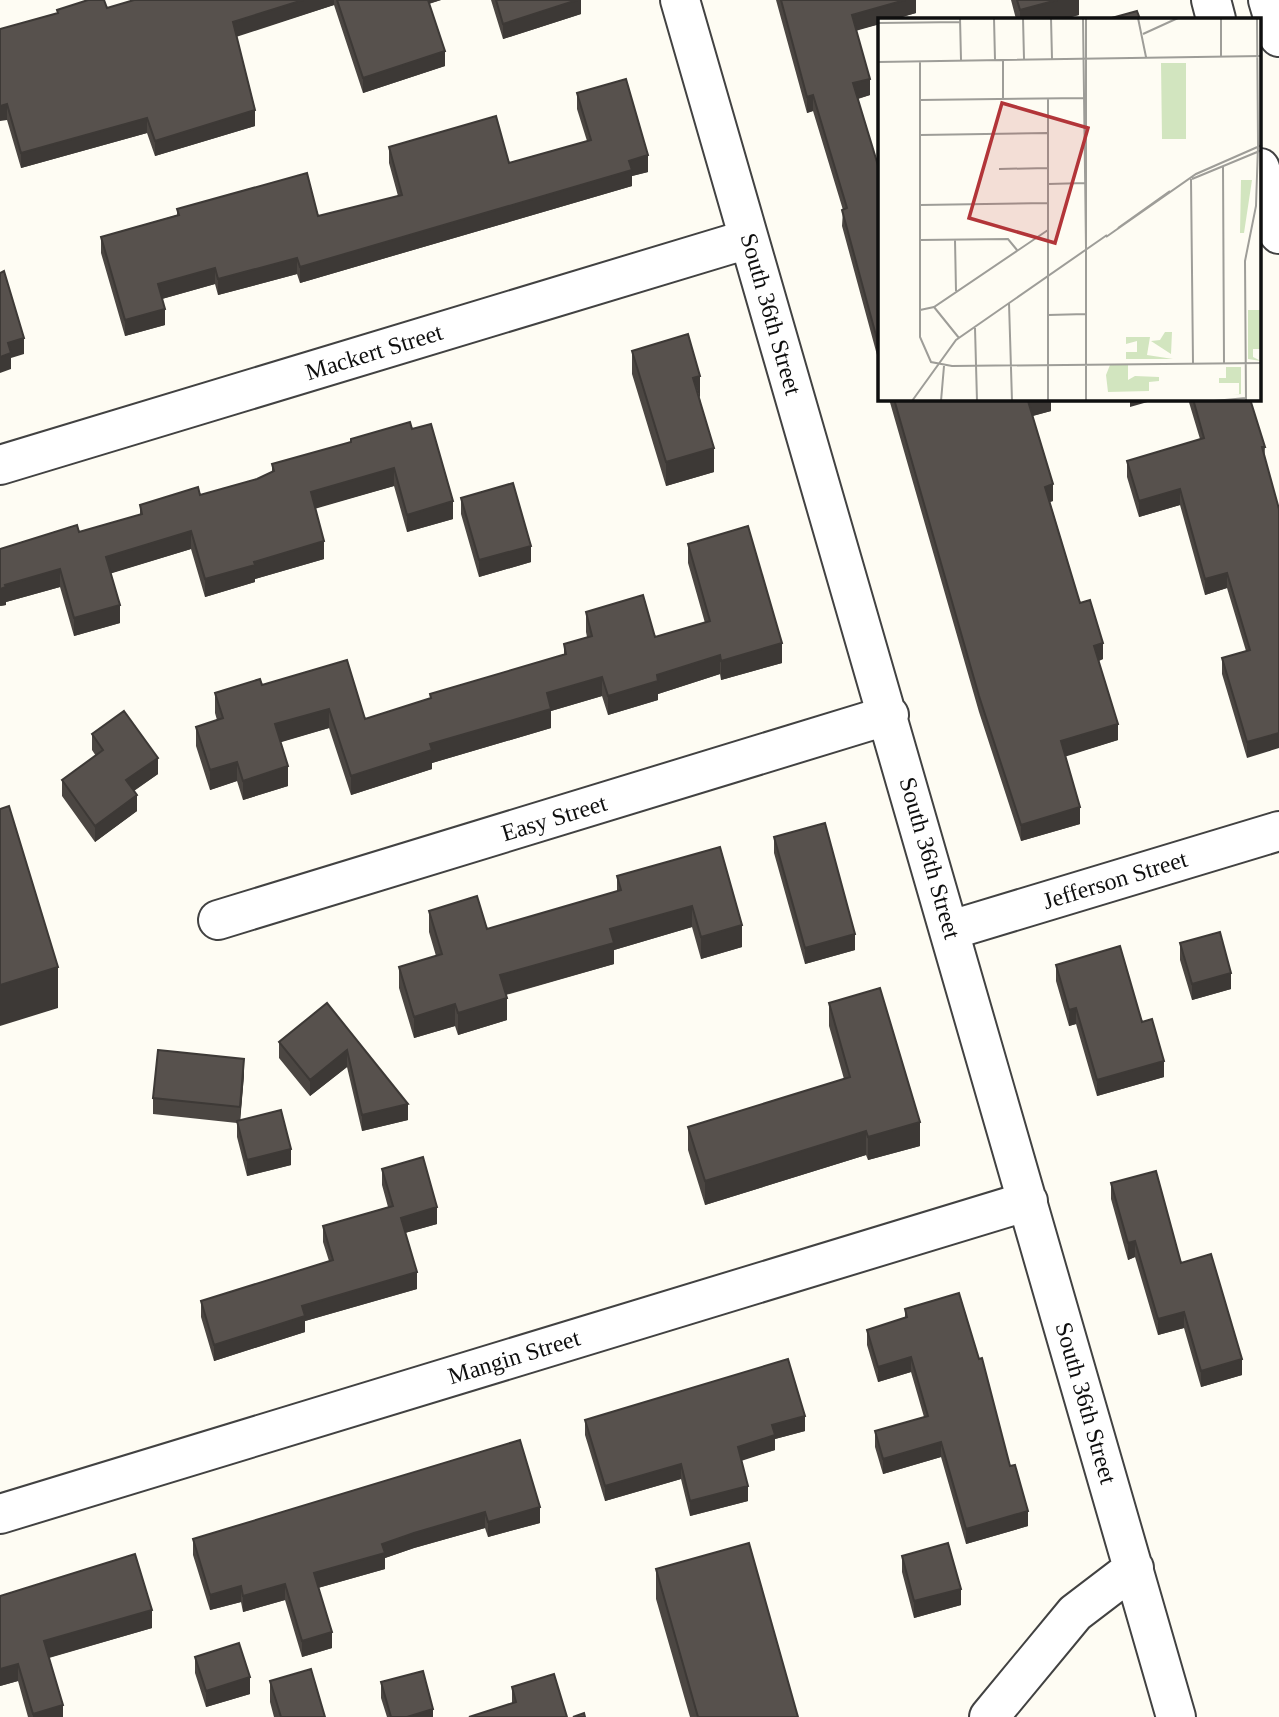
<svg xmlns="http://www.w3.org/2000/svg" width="1279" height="1717" font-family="'Times New Roman',serif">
	<rect width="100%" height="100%" fill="#fefcf3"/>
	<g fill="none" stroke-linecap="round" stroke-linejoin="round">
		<g stroke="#424242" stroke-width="42">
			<path id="street" d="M680,0L1176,1717
				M1211,0L1216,19
				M1268,0L1279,37
				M1260,168L1279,234
				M0,465L748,239
				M218,920L889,715
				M951,930L1279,831
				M0,1514L1028,1201
				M989,1717L1075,1613L1134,1568"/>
		</g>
		<use href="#street" stroke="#fff" stroke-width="38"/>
	</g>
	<path fill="#4b4642" d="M134,0H441L429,4L445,66L363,93L334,5L236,36L255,126L155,156L147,133L21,168L7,120L0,29L57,13V10L107,8Z
		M491,0H581V14L503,39Z
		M776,0H916V13L895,19H880V24L856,30L870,95L858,99L880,172V366L842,226L843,210L813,111L807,113Z
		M1011,0H1079V15L1063,19H1016Z
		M577,93L648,172L632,176V186L300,283L297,274L218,295L215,284L162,299L165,325L125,336L101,253V237L177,215V209L318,216L398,196L389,163V147L509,163L587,141L577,109Z
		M632,351L700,399L714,472L666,486L632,374Z
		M889,399H1051V411L1033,416L1053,501L1050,502L1080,603L1103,659L1099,661L1118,740L1065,756L1080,824L1021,841L979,712Z
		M1188,399H1250L1265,447L1247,758L1222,674V658L1246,651L1227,588L1205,595L1180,505L1139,517L1127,477V461L1200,439Z
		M412,429L453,519L407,532L394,486L315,508L324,559L255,579V582L205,597L191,549L111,573L120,623L74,636L60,587L6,602V605L0,606L79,532L140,515V505L200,495L257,479L272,472V464L351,442V439Z
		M461,498L531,562L479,577L461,514Z
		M688,544L782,663L721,680L720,674L658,694V700L608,715L602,696L551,711V728L432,763V769L351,795L329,728L280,742L288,786L243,800L237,781L210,790L196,746V727L217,720L215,713V693L262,685L365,719L430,699V694L564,655V644L587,637L586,632V612L655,637L705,623L688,563Z
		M92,734L158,774L134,791L137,811L95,842L62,796V780L96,756L92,750Z
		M774,837L855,950L805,964L774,853Z
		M720,847L742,947L701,959L692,927L614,950V964L506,995L507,1020L458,1035L455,1026L414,1038L399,988V967L436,956L429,932V911L487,929L617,892V876Z
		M1180,943L1231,989L1192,1000L1180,960Z
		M1056,965L1142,1022L1164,1077L1097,1096L1076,1024L1069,1026L1056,981Z
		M327,1003L408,1120L362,1131L347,1067L310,1096L279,1058V1042Z
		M829,1003L920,1146L868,1160L866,1155L705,1205L688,1150V1127L844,1079L829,1026Z
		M244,1075L240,1120L291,1165L247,1176L237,1137V1123L153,1114V1098Z
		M382,1169L437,1224L405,1233L417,1289L305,1321V1332L214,1361L201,1317V1301L329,1261L323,1242V1226L388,1207L382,1185Z
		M1111,1183L1181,1263L1242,1375L1201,1387L1184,1328L1158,1335L1135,1257L1128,1260L1111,1199Z
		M905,1309L1010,1466L1028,1526L966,1544L941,1457L883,1474L875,1447V1431L924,1417L911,1372L878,1382L867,1345V1330L905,1318Z
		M585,1420L805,1431L775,1439V1450L741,1460L748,1501L690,1516L681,1479L605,1501L585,1435Z
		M520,1440L540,1523L488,1537L485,1528L414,1548L385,1558V1569L318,1588L332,1648L302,1657L285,1600L243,1612L241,1602L210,1610L193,1555V1539Z
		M902,1556L961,1605L914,1618L902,1572Z
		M656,1569L798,1717H690L656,1599Z
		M0,1596L152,1628L49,1658L63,1717H28L18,1681L0,1686Z
		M195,1657L250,1694L206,1707L195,1673Z
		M270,1681L325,1717H274L270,1702Z
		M381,1682L433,1717H387L381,1698Z
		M512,1687L567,1717L512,1703Z"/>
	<path fill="#3d3936" d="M303,0H334V5L233,38V22Z
		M424,0H441L424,5Z
		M577,0H581V14L503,39V24Z
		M905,0H916V13L895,19H880V24L852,32V15Z
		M1057,0H1079V15L1063,19H1020V10Z
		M445,51V66L363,93V78Z
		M870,79V95L853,100V83Z
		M813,95V111L807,113V97Z
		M7,104V120L0,121V106Z
		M255,110V126L155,156V141Z
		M147,118V133L21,168V153Z
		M648,155V172L632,176V186L300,283V267Z
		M297,258V274L218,295V279Z
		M215,268V284L158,300V284Z
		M165,309V325L125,336V320Z
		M24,338V354L11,358V369L0,373V357L8,343Z
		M700,376V399L693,378Z
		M1034,399H1051V411L1028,417V401Z
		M1130,399H1158L1130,407Z
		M714,448V472L666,486V462Z
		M394,468V486L311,510V492Z
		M1053,484V501L1045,503V487Z
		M1180,489V505L1139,517V501Z
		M453,501V519L407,532V515Z
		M191,531V549L106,575V557Z
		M324,541V559L255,579V582L205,597V579L254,562Z
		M531,546V562L479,577V560Z
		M60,569V587L6,602V605L0,606V589L5,585Z
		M1227,573V588L1205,595V579Z
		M120,605V623L74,636V618Z
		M782,643V663L721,680V661Z
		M1103,643V659L1094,662V646Z
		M720,655V674L658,694V700L608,715V696L657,675Z
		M602,677V696L551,711V728L432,763V769L351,795V776L430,744L547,693Z
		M329,709V728L275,744V724Z
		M1118,724V740L1061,758V741Z
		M1279,733V748L1247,758V742Z
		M158,758V774L126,796V780Z
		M237,762V781L210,790V770Z
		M288,766V786L243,800V781Z
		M137,795V811L95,842V826Z
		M1080,807V824L1021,841V825Z
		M692,906V927L614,950V964L500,996V975L610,929Z
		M742,925V947L701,959V937Z
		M855,934V950L805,964V948Z
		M58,967V1008L0,1026V985Z
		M1231,973V989L1192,1000V984Z
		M507,998V1020L458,1035V1013Z
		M455,1004V1026L414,1038V1017Z
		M1076,1008V1024L1069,1026V1010Z
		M347,1050V1067L310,1096V1080Z
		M244,1059V1075L240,1123V1107Z
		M1164,1061V1077L1097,1096V1080Z
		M408,1104V1120L362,1131V1115Z
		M920,1122V1146L868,1160V1137Z
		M866,1131V1155L705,1205V1181Z
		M291,1149V1165L247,1176V1160Z
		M437,1207V1224L401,1234V1218Z
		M1135,1241V1257L1128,1260V1243Z
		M417,1272V1289L305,1321V1332L214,1361V1345L302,1306Z
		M1184,1312V1328L1158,1335V1319Z
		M911,1357V1372L878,1382V1367Z
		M1242,1359V1375L1201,1387V1371Z
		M805,1416V1431L775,1439V1450L738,1462V1447L772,1425Z
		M941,1442V1457L883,1474V1459Z
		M681,1464V1479L605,1501V1486Z
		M748,1486V1501L690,1516V1501Z
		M540,1507V1523L488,1537V1522Z
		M1028,1511V1526L966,1544V1529Z
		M485,1512V1528L414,1548L385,1558V1569L314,1589V1573L382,1544L414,1533Z
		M285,1584V1600L243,1612V1596Z
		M241,1586V1602L210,1610V1595Z
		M961,1589V1605L914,1618V1601Z
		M152,1610V1628L44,1659V1641Z
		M332,1632V1648L302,1657V1641Z
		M18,1664V1681L0,1686V1669Z
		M250,1677V1694L206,1707V1691Z
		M63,1705V1717H33V1714Z
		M433,1709V1717H407Z"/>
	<path fill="#57514d" stroke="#3d3936" stroke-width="2" d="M88,0H104L107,8L134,0H303L233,22L255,110L155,141L147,118L21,153L7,104L0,106V29L58,13L57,10Z
		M337,0H428L445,51L363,78Z
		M496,0H577L503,24Z
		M781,0H905L852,15L870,79L853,83L880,172V350L842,210L847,208L813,95L807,97Z
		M1017,0H1057L1020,10Z
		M1137,11L1140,19H1108Z
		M626,79L648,155L629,161L632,170L300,267L297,258L218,279L215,268L158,284L165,309L125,320L101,237L179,215L177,209L307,173L318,216L402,195L389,147L496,116L509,163L591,140L577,93Z
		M4,271L24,338L8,343L11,353L0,357V273Z
		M688,334L700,376L693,378L714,448L666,462L632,351Z
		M894,399H1034L1028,401L1053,484L1045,487L1080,603L1090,600L1103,643L1094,646L1118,724L1061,741L1080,807L1021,825L979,696Z
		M1193,399H1250L1265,447H1262L1279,509V733L1247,742L1222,658L1250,650L1227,573L1205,579L1180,489L1139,501L1127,461L1204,438Z
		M410,422L412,429L431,424L453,501L407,515L394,468L311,492L324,541L254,562L255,565L205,579L191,531L106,557L120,605L74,618L60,569L5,585L6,587L0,589V549L77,525L79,532L142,514L140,505L198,487L200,495L257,479L274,471L272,464L351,442V439Z
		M513,483L531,546L479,560L461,498Z
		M748,526L782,643L721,661L720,655L657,675L658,681L608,696L602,677L547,693L551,709L430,744L432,750L351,776L329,709L275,724L288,766L243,781L237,762L210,770L196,727L223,718L215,693L260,679L262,685L347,660L365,719L431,698L430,694L566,654L564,644L592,636L586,612L643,595L655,637L710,621L688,544Z
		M124,711L158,758L126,780L137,795L95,826L62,780L103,750L92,734Z
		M9,806L58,967L0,985V809Z
		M825,823L855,934L805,948L774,837Z
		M720,847L742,925L701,937L692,906L610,929L614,943L500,975L507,998L458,1013L455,1004L414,1017L399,967L442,954L429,911L477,896L487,929L621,890L617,876Z
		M1220,932L1231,973L1192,984L1180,943Z
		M1120,946L1142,1022L1152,1019L1164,1061L1097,1080L1076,1008L1069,1010L1056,965Z
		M880,988L920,1122L868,1137L866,1131L705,1181L688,1127L850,1077L829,1003Z
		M327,1003L408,1104L362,1115L347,1050L310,1080L279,1042Z
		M158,1050L244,1059L240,1107L153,1098Z
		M281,1110L291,1149L247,1160L237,1121Z
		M423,1157L437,1207L401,1218L417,1272L302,1306L305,1316L214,1345L201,1301L333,1260L323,1226L393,1206L382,1169Z
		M1156,1171L1181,1263L1211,1254L1242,1359L1201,1371L1184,1312L1158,1319L1135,1241L1128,1243L1111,1183Z
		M959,1293L979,1359L982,1358L1010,1466L1015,1465L1028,1511L966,1529L941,1442L883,1459L875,1431L928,1416L911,1357L878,1367L867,1330L907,1317L905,1309Z
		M788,1359L805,1416L772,1425L775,1435L738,1447L748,1486L690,1501L681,1464L605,1486L585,1420Z
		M520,1440L540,1507L488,1522L485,1512L414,1533L382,1544L385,1553L314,1573L332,1632L302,1641L285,1584L243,1596L241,1586L210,1595L193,1539Z
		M749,1543L798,1717H698L656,1569Z
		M948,1543L961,1589L914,1601L902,1556Z
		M135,1554L152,1610L44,1641L63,1705L33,1714L18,1664L0,1669V1596Z
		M239,1643L250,1677L206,1691L195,1657Z
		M311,1669L325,1717H281L270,1681Z
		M423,1671L433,1709L407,1717H391L381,1682Z
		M554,1674L567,1717H469L516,1702L512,1687Z
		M584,1713L585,1717H573Z"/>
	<g text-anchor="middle" stroke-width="7" stroke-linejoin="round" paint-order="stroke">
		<g font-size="24" fill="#0f0f0f" stroke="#fff">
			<text transform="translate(771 314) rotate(74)" y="8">South 36th Street</text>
			<text transform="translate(374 352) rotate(-17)" y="8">Mackert Street</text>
			<text transform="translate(554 818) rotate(-17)" y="8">Easy Street</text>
			<text transform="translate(930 858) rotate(74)" y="8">South 36th Street</text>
			<text transform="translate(1115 880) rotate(-17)" y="8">Jefferson Street</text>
			<text transform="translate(514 1357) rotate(-17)" y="8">Mangin Street</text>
			<text transform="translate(1086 1403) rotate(74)" y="8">South 36th Street</text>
		</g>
	</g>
	<g transform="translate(878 18)">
		<rect width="383" height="383" fill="#fefcf3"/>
		<path d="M283,45H308V121H284ZM363,162H374L366,215H362ZM370,292H383V331H375V339L383,343L370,341ZM287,314H294L293,336L273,323L282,322ZM248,319H272L269,337L295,341H248V334H259V323L248,326ZM232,347H250V362L257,358L281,359V363L271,364V373L230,374L228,357ZM348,349H363V376L354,377L361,376V365H341V360H348Z" fill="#d2e5bf"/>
		<path fill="none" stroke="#9e9d98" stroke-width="2" d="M82,0L83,42M116,0L117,42M145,0L146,41M173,0L174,41M205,0L208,229M260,0L268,39M343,0V38M0,5L83,4M265,16L300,0M125,42V81M42,43V319L53,344L74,348L384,345M0,44L384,38M170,80V383M42,82L208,80M42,117L169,115M345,148L346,345M121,151L170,150M313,161L315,345M314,161L384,132M170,166L208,165M42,187L170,185M240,210L292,173M228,219L318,156L384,127M42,222L130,221L139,232M77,222L78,273M131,285L134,383M56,289L81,320M42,292L56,289L170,212M170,297L208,296M97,310L99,383M34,383L78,322L229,217M63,383L66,348M208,383V0M336,383L368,380M368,383L367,243L378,188L380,128L379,0"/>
		<path fill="#b23539" fill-opacity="0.15" stroke="#b23539" stroke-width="3.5" d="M124,85L210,110L177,225L91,200Z"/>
		<rect width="383" height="383" fill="none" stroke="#0f0f0f" stroke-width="3.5"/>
	</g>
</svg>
